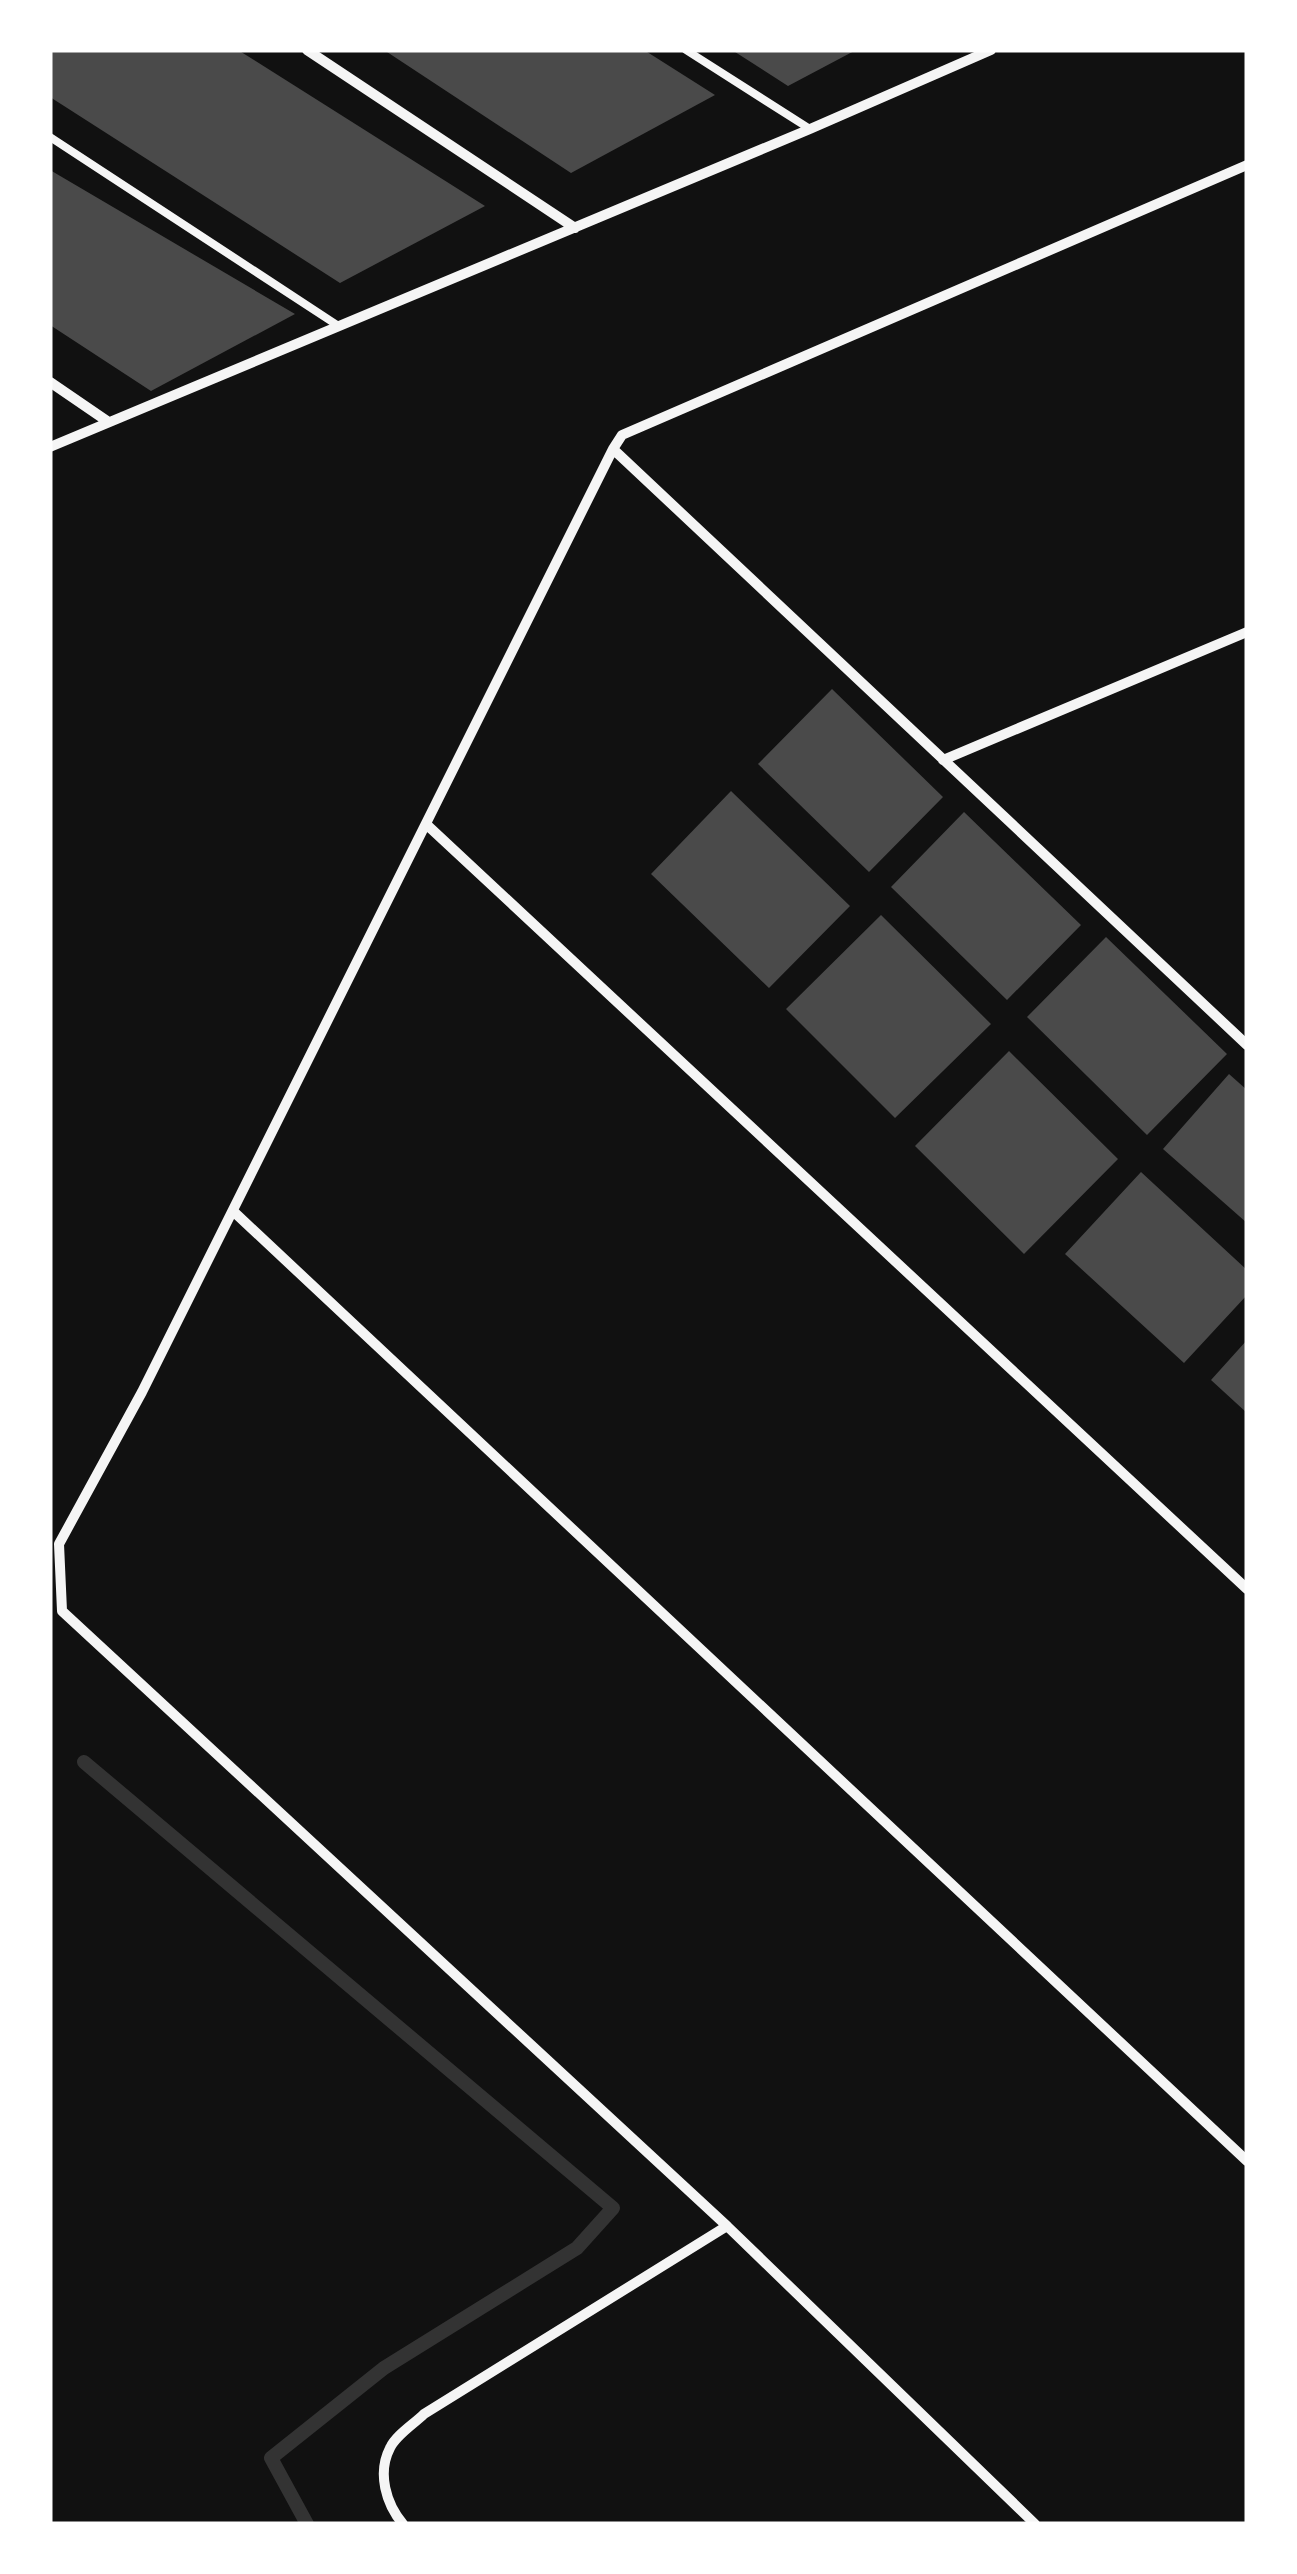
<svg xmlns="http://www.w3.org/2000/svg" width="1297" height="2574" font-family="'Titillium Web',sans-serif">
	<rect width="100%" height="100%" fill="#111"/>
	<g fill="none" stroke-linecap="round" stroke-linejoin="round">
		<path stroke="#333" stroke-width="14" d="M84,1762L613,2208L577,2248L384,2368L271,2458L307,2524"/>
	</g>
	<path fill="#4a4a4a" d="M50,50H238L485,206L340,283L50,97Z
		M384,50H644L715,95L571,173Z
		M732,50H856L788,86Z
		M50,170L295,314L151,391L50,325Z
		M832,689L943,797L869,872L758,764Z
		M731,791L850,906L769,988L651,874Z
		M964,812L1081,925L1007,1000L891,887Z
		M881,915L991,1024L895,1118L786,1009Z
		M1106,937L1227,1054L1147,1135L1027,1017Z
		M1009,1051L1118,1159L1024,1254L915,1146Z
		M1229,1074L1247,1090V1223L1163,1149Z
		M1141,1172L1247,1270V1295L1184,1363L1065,1254Z
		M1247,1340V1413L1211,1380Z"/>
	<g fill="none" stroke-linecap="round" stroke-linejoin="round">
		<path stroke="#f5f5f5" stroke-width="8" d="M686,50L810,129
			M50,137L337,325"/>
		<path stroke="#f5f5f5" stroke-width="10" d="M307,50L575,228
			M1247,165L622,435L613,449L1247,1045
			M50,382L107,421
			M50,447L810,129L991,50
			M943,760L1247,632
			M426,824L1247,1589
			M233,1211L1247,2161
			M727,2226L1035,2524
			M403,2524C386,2504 377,2473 390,2448C396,2435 414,2424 424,2414L727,2226L62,1611L59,1544L142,1392L613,449"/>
	</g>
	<rect width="1297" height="2574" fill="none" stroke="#ffffff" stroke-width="105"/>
</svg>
